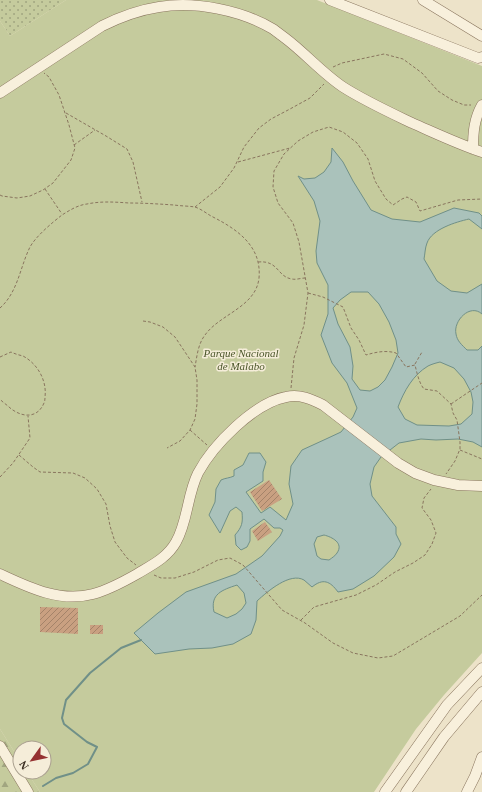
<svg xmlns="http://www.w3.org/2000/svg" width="482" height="792" font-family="'Times New Roman',serif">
	<defs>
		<pattern id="grass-dots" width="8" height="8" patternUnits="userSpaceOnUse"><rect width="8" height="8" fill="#c5cb9d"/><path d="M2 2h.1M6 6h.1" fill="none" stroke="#a1a580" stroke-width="1.8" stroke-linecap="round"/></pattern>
		<pattern id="forest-firs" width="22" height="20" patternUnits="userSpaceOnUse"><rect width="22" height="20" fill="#c5cb9d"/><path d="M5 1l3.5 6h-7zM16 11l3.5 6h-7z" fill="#a1a580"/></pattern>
		<pattern id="building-hatch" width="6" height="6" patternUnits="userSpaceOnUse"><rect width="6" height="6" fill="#c9a081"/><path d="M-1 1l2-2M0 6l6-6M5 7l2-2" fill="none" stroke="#a48369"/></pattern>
	</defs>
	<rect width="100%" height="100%" fill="#ede3c9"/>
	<path fill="url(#grass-dots)" d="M0,0H66L10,36L0,21Z"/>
	<path fill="url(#forest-firs)" d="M0,729L20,761V772H27L40,792H0Z"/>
	<path fill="#c5cb9d" d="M66,0H317L482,66V653L444,695L416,729L374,792H40L27,772H44V748H20V761L0,729V21L10,36Z"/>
	<path fill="#aac2bb" stroke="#709088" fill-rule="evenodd" d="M332,148L343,162L353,181L371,210L392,219L420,222L454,208L479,213L482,216V229L469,219C456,222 432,229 427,243C425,248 425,254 424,259L437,281L451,291L467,293L482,284V314C470,303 453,321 456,334C457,341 462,345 467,350H478L482,346V447L473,442L458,439L436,440L421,439L399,443L381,457L374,467L370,484L372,496L396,527V534L401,544L394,557L374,576L353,589L338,592C330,581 323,578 312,587C309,585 307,582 304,580C290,572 268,591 257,601L256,620L251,634L233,644L212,648L189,649L155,654L134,633L158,613L186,592L236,574L262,556L280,536L283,530L280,528H274L264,519L250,529V541L247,547L241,550L236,545L235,535C242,527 243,523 242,512L236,507L230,511L220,533L209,515L215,502L216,489L221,480C225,478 230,478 234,476V470L243,465L249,453H260L266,462L263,472V481L246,492L261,513L270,507L286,520L293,504L289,484L291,466L302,450L326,439L341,432L353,417L357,408L347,383L332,363L321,335L328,314V285L317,263L316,251L320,221L314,201L298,176L304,179L315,178L324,172L331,162ZM351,292H368L379,304L389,322L396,340L398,353L392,367L385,380L378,387L370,391L360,390L352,379L353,366L350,347L338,324L333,308L340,300ZM440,362L454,368L464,379L471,392L473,402L472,414L461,424L449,426L417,425L405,419L398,407C404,391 413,375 428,366C432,364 436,363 440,362ZM324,535C332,537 344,543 337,553C336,555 332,558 329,560L321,559L317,556L314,544L317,537ZM237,585L244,593L246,603L242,609L236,614L227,618L214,612C210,594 222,590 237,585Z"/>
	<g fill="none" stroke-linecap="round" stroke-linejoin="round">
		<path stroke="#709088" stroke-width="2" d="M43,786L56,778L73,773L88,764L97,747L87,742L64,724L62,718L66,700L90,673L121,648L141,640"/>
	</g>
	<path fill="url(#building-hatch)" d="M269,480L282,499L262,511L250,492Z
		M265,522L272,532L258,541L252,531Z
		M40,607L78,608V634L40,632Z
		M90,625H103V634H90Z"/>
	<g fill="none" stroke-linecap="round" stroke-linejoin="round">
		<g stroke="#89755e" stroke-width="11">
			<path id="minor" d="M330,0L478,58L482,57
				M423,0L482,36
				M0,93L102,26C120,17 139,10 159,7C195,1 241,10 273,29C277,32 281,35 285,38C305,53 322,73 343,87C365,101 389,112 412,123C435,133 458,144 482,152
				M473,149C473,133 474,119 482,105
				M0,574C28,587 60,603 93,594C108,590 123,582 137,574C152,565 167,558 176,542C188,521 187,495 198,473C213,445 254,403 286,397C300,394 311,399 323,405L398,463L415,473L434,480L458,485L482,486
				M0,746L28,792
				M385,792L447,705L482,668
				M406,792L444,737L482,692
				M467,792L475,776L482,757"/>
		</g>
		<path stroke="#89755e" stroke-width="1" stroke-dasharray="3 2" stroke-linecap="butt" d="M333,67L342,63L384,54L403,59L422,73L438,91L452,100L464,105H471
			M66,113L106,136L127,149L133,162L142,202
			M74,145L95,130
			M238,162L290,148
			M45,189L62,214
			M0,195L2,196L17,198L30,196L43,190L53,183L71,160L75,148L69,125L59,95L49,77L44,73
			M195,207L220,187L234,168L244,147L259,128L271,119L290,109L310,98L324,84
			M258,262C279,260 277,277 292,279C296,280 301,278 305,278
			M308,293L323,297L343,307L351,328L359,340L366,355C376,352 386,350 396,353L406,367L415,365C417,373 419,383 424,389L437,391L451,404L453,413L457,420L460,442V449L455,461L446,474
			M0,308C18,292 20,267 30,247C36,236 53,222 62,215C70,210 78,205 87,204C101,201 115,202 129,203C144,203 159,204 174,205C181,206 189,206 195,207C201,209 206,213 211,216C237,229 262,246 259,278C256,307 220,314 205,335C198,344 197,356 195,367
			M143,321L150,322L163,327L175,337L195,367L197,380V404L195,419L190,430L180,441L167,448
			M0,357L11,352C15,354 19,355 23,356C38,364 47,381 45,397C45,399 45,401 44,403C37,420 20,417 9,407C6,404 2,402 0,399
			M415,364L422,352
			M291,388L294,358L304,325L308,293L299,242L293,223L278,203L273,187L274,171L284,154L298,141L313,132L329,127L343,132L357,143L368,159L375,181L386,199L393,205L402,199L407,197L416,202L420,211L458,200L482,199
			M451,404L482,383
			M190,430L207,445
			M460,450L482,459
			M19,455L33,467L40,472L73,473L85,478L97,489L106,504L110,526L115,542L127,558L136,565
			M0,477L13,463L30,438L28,416
			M154,575L161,578H175L194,572L218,560L230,558L243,565L282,610L305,623L333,643L353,653L378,658L393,656L460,616L482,595
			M301,620L314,607L356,595L376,585L395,572L413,563L425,555L432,544L436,533L431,520L422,508L424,498L431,489"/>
		<use href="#minor" stroke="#f8f0dc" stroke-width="10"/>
	</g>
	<g text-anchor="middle" stroke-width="3" stroke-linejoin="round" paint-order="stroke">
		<g font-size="11" font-style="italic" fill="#4a5529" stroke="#f5edd9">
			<text x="241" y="357">Parque Nacional<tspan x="241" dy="13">de Malabo</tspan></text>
		</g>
	</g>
	<g transform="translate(32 760) rotate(237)"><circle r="19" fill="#f5edd9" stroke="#aaa08f"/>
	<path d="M0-3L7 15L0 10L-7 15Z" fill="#953131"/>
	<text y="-6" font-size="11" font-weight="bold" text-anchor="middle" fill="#3a2d21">N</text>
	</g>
</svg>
